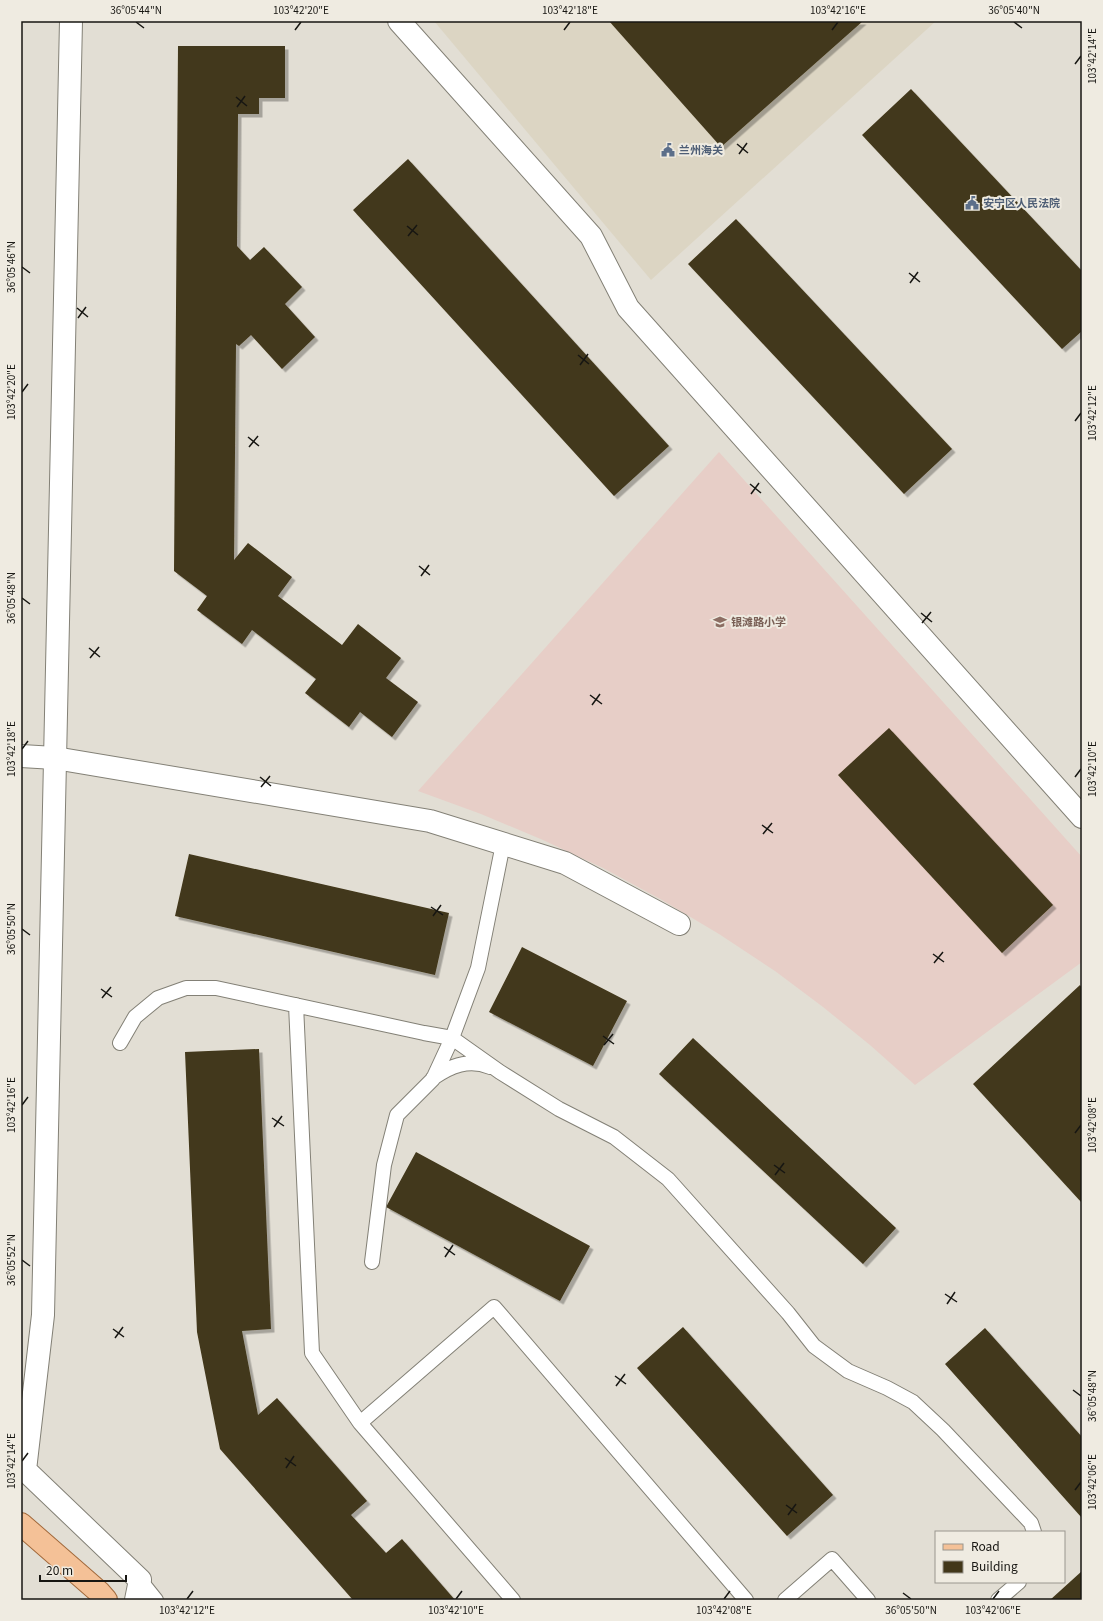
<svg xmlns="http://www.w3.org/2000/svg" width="1103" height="1621" font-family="Georgia,'Noto Sans SC',serif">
	<defs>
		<filter id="shadow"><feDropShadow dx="3.5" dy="3.5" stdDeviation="0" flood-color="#0004"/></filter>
	</defs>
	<rect width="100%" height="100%" fill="#e2ded4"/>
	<path fill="#dcd5c3" d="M434,21H936L651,280Z"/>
	<path fill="#e7cec7" d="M719,452L1082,857V962L915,1085L870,1045L823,1007L775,971L719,934L662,900L603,868L543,840L481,814L418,791Z"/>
	<path fill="#42371a" filter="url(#shadow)" d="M609,21H863L721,147Z
		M178,46H285V98H259V114H238L237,246L250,260L264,247L302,287L285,304L315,337L282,369L251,335L239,346L236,344L234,560L248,543L292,577L278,596L342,645L358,624L401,658L386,678L418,702L392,737L360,712L349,727L305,693L316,679L252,630L242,644L197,610L207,596L174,571Z
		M911,89L1082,271V331L1062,349L862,135Z
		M408,159L669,446L614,496L353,210Z
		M736,219L952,449L904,494L688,264Z
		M889,728L1053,905L1002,953L838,775Z
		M189,854L449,913L435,975L175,916Z
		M522,947L627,1001L593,1066L489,1012Z
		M1080,985L1082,988V1203L973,1084Z
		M693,1038L896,1228L863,1264L659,1074Z
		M259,1049L271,1329L242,1331L258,1415L277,1398L367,1501L351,1515L386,1553L402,1539L455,1600H353L220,1449L197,1332L185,1052Z
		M416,1152L590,1246L560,1301L386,1207Z
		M683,1327L833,1495L787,1536L637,1368Z
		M985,1328L1082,1437V1518L945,1364Z
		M1082,1571V1600H1050Z"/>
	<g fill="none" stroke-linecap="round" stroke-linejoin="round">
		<g stroke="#838076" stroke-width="16">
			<path id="service" d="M296,1005L312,1353L360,1423L513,1600
				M120,1043L135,1017L158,998L186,988H216L424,1033L452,1038L500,1072L559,1109L614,1137L668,1179L788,1313L814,1346L848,1371L887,1388L913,1402L943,1430L1031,1523L1034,1532
				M433,1078C450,1066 469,1058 490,1067
				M372,1262L384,1165L397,1115L433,1079L452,1038L478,968L503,844
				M360,1423L494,1307L746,1600
				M140,1580L156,1600
				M785,1600L832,1559L868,1600
				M998,1600L1019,1582"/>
		</g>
		<g stroke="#838076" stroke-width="24">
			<path id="minor" d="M71,21L43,1315L25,1470L140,1580L136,1600
				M399,21L591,236L628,308L1082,817"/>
		</g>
		<g stroke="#838076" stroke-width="24">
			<path id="tertiary" d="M21,756L55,758L430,821L565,863L679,924
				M21,1471L25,1470"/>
		</g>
		<g stroke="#a26a3c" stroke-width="24">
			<path id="primary" d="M21,1524L99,1592L106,1600"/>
		</g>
		<use href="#service" stroke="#fff" stroke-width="14"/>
		<use href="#minor" stroke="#fff" stroke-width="22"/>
		<use href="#tertiary" stroke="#fff" stroke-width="22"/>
		<use href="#primary" stroke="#f4c197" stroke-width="22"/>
	</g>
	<path fill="none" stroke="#171612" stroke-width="1.5" d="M136,22L144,28M1014,22L1022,28M295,30L301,22M564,30L570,22M832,30L838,22M1075,64L1081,56M236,97L247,106M237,107L245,96M737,144L748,153M739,154L747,143M407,226L418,235M408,236L417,225M22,267L30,273M909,273L920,282M910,283L918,272M77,308L88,317M78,318L86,307M578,355L589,364M580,365L588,354M22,392L28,384M1075,421L1081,413M248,437L259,446M249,447L258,436M750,484L761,493M751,494L759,483M419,566L430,575M421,576L429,565M22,598L30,604M921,613L932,622M922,623L931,612M89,648L100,657M90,658L99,647M590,695L602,704M592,705L600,694M22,749L28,741M260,777L271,786M1075,777L1081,769M261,787L270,776M762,825L773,833M763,834L772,823M431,907L443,915M433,916L441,905M22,929L30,935M933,954L944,962M934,963L943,952M101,989L112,997M102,998L111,987M603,1036L614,1044M604,1045L613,1034M22,1105L28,1097M272,1118L284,1126M274,1127L282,1116M1075,1133L1081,1125M774,1165L785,1173M775,1175L784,1163M444,1247L455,1255M445,1257L453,1245M22,1260L30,1266M945,1294L957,1302M947,1304L955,1292M113,1329L124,1337M115,1338L123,1327M615,1376L626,1384M616,1386L625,1374M1073,1390L1081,1396M285,1458L296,1466M22,1461L28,1453M286,1468L294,1456M1075,1490L1081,1482M786,1505L797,1513M788,1515L796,1504M903,1593L911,1599M187,1599L193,1591M456,1599L462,1591M724,1599L730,1591M993,1599L999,1591"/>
	<defs>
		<g id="civic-bare" transform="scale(1.08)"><path d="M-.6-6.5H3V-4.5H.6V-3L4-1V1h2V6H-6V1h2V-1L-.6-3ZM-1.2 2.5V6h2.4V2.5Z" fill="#5c6f8a" stroke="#efebe1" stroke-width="2.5" paint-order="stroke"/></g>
		<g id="school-bare" transform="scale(1.08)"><path d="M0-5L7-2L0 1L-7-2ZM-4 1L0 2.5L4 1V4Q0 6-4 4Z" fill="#8d6e63" stroke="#efebe1" stroke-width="2.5" paint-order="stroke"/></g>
	</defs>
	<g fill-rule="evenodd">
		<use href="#civic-bare" x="668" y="150"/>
		<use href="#civic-bare" x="972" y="203"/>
		<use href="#school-bare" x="720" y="622"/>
	</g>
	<g text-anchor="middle" stroke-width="4" stroke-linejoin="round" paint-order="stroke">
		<g font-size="11" font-weight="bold" fill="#4e5e75" stroke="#efebe1" text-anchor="start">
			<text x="679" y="154">兰州海关</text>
			<text x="983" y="207">安宁区人民法院</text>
		</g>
		<g font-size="11" font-weight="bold" fill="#785e54" stroke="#efebe1" text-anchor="start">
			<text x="731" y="626">银滩路小学</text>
		</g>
	</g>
	<rect width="1103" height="1621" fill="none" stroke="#efebe1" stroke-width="44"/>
	<rect x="935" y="1531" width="130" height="52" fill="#efebe1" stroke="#99968e"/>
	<rect x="943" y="1544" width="20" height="6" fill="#f4c197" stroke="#99968e"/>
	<text x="971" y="1551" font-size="12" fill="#171612">Road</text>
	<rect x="943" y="1561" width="20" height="12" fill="#42371a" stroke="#99968e"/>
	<text x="971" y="1571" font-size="12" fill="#171612">Building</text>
	<path d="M40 1575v6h86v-6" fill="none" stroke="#171612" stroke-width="2"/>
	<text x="46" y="1575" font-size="12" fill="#171612" stroke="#efebe1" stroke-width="3" paint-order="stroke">20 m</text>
	<rect x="22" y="22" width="1059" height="1577" fill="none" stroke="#171612" stroke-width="1.5"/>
	<g font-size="10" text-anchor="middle" fill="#171612">
		<text x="136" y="14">36°05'44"N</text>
		<text x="301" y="14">103°42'20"E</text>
		<text x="570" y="14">103°42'18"E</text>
		<text x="838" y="14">103°42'16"E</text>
		<text x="1014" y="14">36°05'40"N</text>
		<text transform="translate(1092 56) rotate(-90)" y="4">103°42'14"E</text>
		<text transform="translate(11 267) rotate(-90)" y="4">36°05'46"N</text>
		<text transform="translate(11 392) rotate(-90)" y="4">103°42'20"E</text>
		<text transform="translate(1092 413) rotate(-90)" y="4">103°42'12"E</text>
		<text transform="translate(11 598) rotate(-90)" y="4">36°05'48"N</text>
		<text transform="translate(11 749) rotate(-90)" y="4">103°42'18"E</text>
		<text transform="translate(1092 769) rotate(-90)" y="4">103°42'10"E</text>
		<text transform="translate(11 929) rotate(-90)" y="4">36°05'50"N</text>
		<text transform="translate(11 1105) rotate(-90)" y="4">103°42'16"E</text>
		<text transform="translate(1092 1125) rotate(-90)" y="4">103°42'08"E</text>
		<text transform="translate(11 1260) rotate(-90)" y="4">36°05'52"N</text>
		<text transform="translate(1092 1396) rotate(-90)" y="4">36°05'48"N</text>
		<text transform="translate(11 1461) rotate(-90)" y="4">103°42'14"E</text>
		<text transform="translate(1092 1482) rotate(-90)" y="4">103°42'06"E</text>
		<text x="187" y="1614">103°42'12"E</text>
		<text x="456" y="1614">103°42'10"E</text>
		<text x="724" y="1614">103°42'08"E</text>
		<text x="911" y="1614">36°05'50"N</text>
		<text x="993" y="1614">103°42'06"E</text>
	</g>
</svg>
